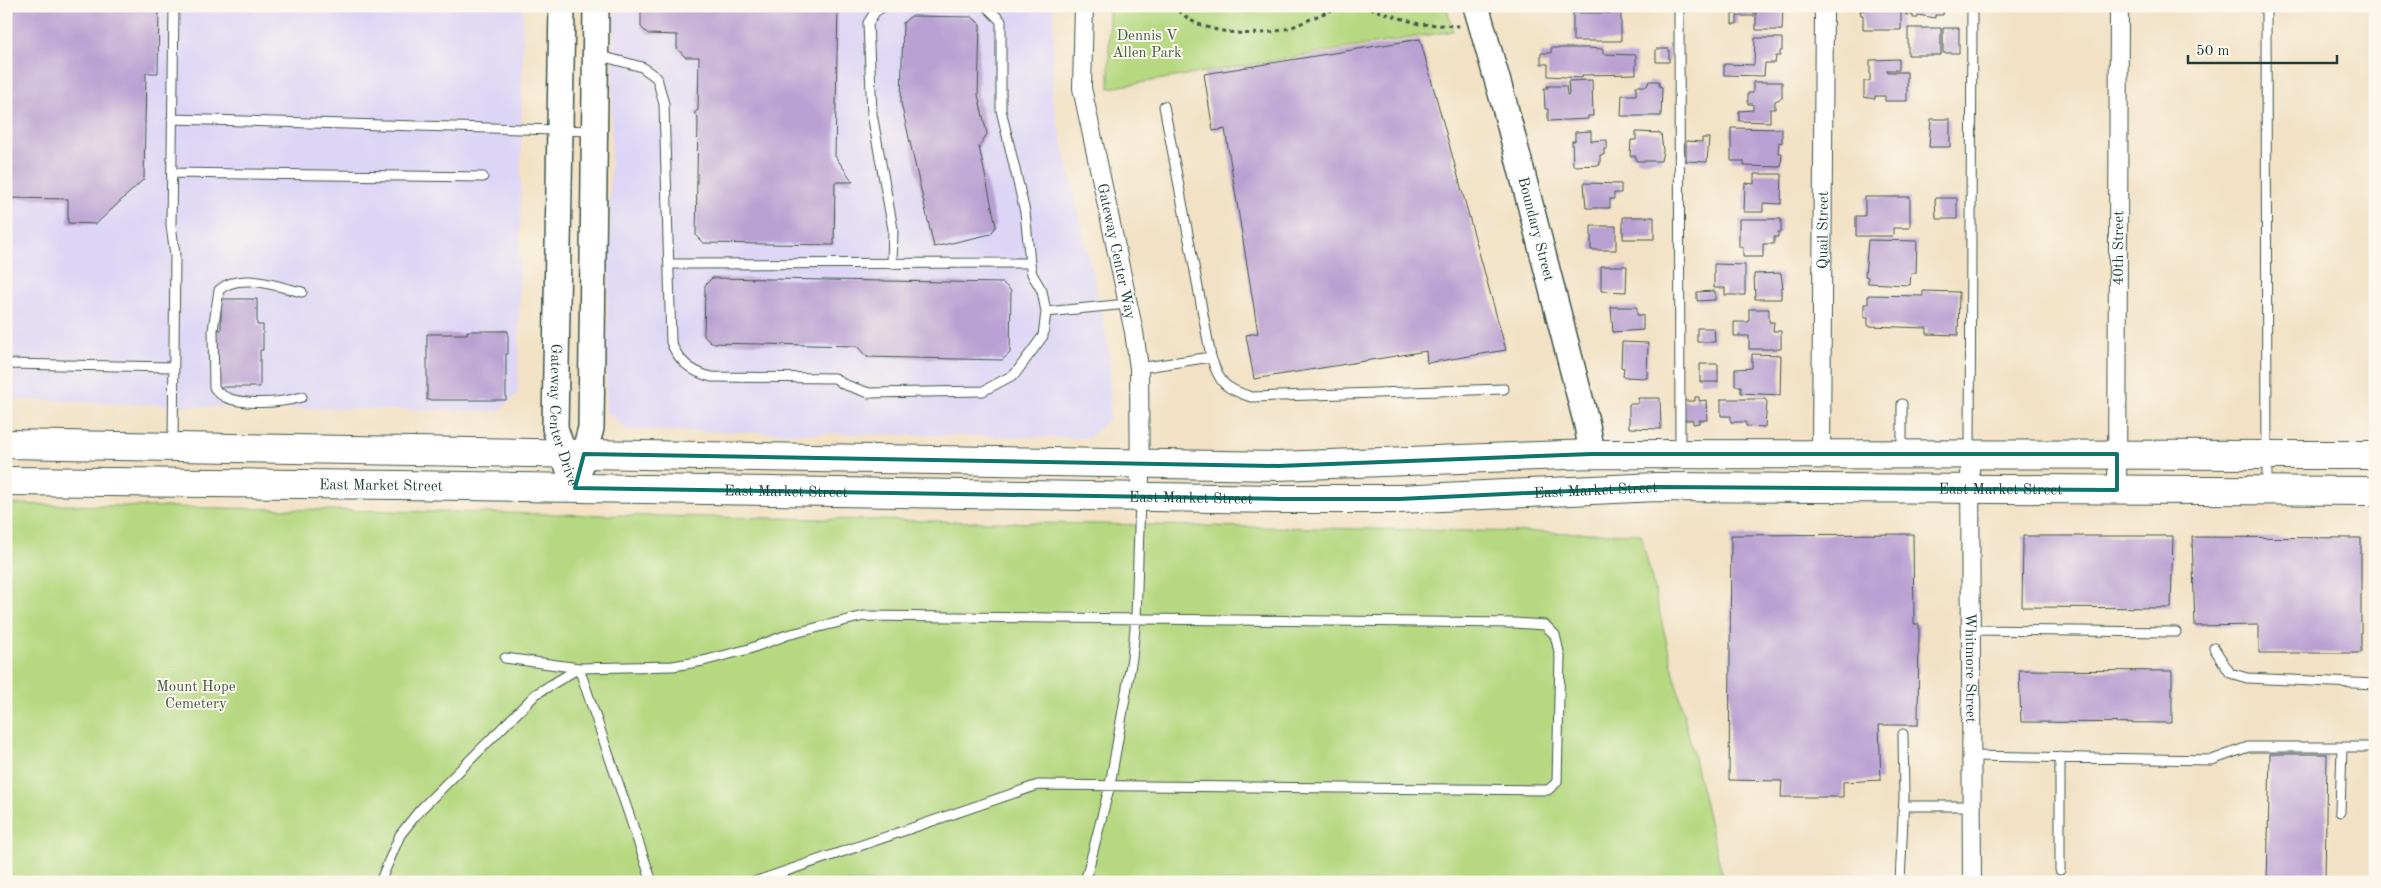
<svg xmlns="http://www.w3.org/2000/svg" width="2381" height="888" font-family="'Old Standard TT',serif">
	<rect width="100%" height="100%" fill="#fbf7ec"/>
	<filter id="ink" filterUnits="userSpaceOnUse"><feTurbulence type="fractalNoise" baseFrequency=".02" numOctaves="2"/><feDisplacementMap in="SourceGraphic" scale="10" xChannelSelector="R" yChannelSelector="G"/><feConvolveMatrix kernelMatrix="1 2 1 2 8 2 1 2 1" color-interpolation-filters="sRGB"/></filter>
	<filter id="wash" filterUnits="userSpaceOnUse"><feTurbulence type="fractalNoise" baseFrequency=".0096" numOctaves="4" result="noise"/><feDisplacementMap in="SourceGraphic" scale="20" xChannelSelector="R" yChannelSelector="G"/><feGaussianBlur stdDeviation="1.12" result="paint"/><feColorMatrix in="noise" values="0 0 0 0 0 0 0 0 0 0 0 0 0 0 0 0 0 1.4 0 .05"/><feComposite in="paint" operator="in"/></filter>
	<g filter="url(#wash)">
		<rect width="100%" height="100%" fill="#f2e1c4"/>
		<path fill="#ddd5f6" d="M6,6H523L518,393L499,411L212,407L6,399Z
			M614,6H1054L1052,98L1105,328L1110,362V418L1089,438L628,430L606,411Z"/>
		<path fill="#b5d880" stroke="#6a8a5a" d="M1109,6H1446L1453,31L1109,88Z
			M6,504L1641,534L1717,855L1725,882H6Z"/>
		<g id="blocks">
			<path fill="#b9a0d2" d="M6,6H159L158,73H146L144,179L96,224L68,223V199L6,198Z
				M641,6H838L835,156L853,182H835L834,245L703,243L696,236L698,117L694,113L698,110L699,57H685L677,48V35L648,34L641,27Z
				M1737,6H1754V16H1737V24H1732V14H1737Z
				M1756,6H1783L1782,30H1756Z
				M1863,6H1901V30H1863V15H1861L1860,10H1863Z
				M1906,6H1944L1943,15H1935V18L1918,15V18H1913V15H1906Z
				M1573,13H1621V41H1573Z
				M911,16L972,17L980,24L978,95L987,134L979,147L996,226L991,234L934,247L901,103L903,23Z
				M1908,28H1941V55H1908Z
				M1943,28H1959V53H1943Z
				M1755,38H1782V51H1780V56H1776L1775,63H1765L1764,76L1724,75V64L1754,65Z
				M1420,39L1506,350L1427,363L1426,351L1254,379L1246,335L1258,333L1225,129L1213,131L1204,74Z
				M1551,48H1588L1603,49V54L1636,55V74L1582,75V78L1548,76V64H1541V53H1551Z
				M1656,49H1669V62H1656Z
				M1899,59V70H1887V72H1907V101H1885V96H1875V99L1864,97V81H1870V60Z
				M1592,80L1593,116H1588V119L1548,121V109H1545L1544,88H1548L1547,86H1566L1567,95L1569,94L1568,81Z
				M1649,81H1659V86L1662,87L1661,116H1621L1622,95H1636V86H1647Z
				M1753,82H1782V98L1775,101V109H1770V122L1739,121V111L1753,110V104H1748V93H1753Z
				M1931,119H1950V147H1929Z
				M1731,128L1782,129V143L1779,142L1778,153H1782L1781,167L1744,166V161H1731Z
				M1591,131V141L1607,140V149H1604V155H1600V165L1573,166L1572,141H1575V132Z
				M1636,132L1661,133L1663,151L1661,161H1636V156H1630L1631,140H1636Z
				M1702,138H1709L1707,162L1686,161V141L1702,142Z
				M1754,174H1782L1781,204L1763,203V212H1744L1745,183L1754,184Z
				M1584,183L1621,184V193H1614V199H1610V208H1586Z
				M1865,197H1910V228H1893V236H1856V216H1865Z
				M1935,198H1957V219H1936Z
				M1623,217H1654V239H1623Z
				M1739,219H1781V232H1778V237H1774V244H1763V257H1743V247H1739Z
				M1591,226H1616V250H1591Z
				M1868,240L1917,241L1916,273H1911L1910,285L1868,283V277L1865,276Z
				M1714,264L1745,265V295H1725V288H1714Z
				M1601,266H1627L1626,292L1601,291Z
				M1781,273L1783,288H1781V299H1755L1754,274Z
				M712,278L1003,283L1011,291L1010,353L1002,360L867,357L857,346L711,343L704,336L705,285Z
				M1715,291V300L1697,301V292Z
				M1923,291L1959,292L1958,335L1927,334V328L1868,326V318H1864V304H1868V295L1923,296Z
				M221,299H257V325H263V350H260V387H216L217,330H221Z
				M1611,307H1637V315H1643V330L1613,332Z
				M1749,309H1769V322H1774L1773,331H1781V349H1749V336H1734V322H1749Z
				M1697,328H1714L1715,342H1697Z
				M467,331H508V354H506V400H427V334H467Z
				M1622,342L1648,343L1647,378L1623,377L1624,368L1621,367Z
				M1752,354L1781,355L1780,395L1741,393V386H1735V369L1752,368Z
				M1700,364H1718V382H1700Z
				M1695,397H1699V401L1706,400L1707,420H1699V423L1693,424V420H1684L1683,401H1695Z
				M1638,398H1660L1661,429L1629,428V404H1638Z
				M1721,399H1765L1767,402L1765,427L1746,426V422H1731V416H1721Z
				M1913,534L1914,624H1919L1918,725H1879L1881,780L1843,782V797H1781L1782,781L1729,780L1731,535Z
				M2023,536H2173L2171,608L2022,607Z
				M2192,537L2361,538V653H2259V625L2195,626Z
				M2019,670L2172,671V723L2021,722Z
				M2270,754H2327L2325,882H2267Z"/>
		</g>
	</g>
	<g filter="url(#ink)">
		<use href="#blocks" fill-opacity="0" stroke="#3f564a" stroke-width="1"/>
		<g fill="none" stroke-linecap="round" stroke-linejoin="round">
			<g stroke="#3f564a" stroke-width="11">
				<path id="lane" d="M884,6L875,12L868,23L872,114L893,229L892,264
					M986,6L1001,21V110L1025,212L1030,263
					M1679,6L1680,451
					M2266,6L2267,488
					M597,55L642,67L657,78L664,104L671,342C678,361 693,373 712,377L835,378L843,384L869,393L983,391L1015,374L1043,336L1046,312
					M172,119L593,131
					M172,173L483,177
					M669,264L1030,263L1032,274L1042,291L1046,312L1127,304
					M302,292C277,287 240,271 219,290L213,330L214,387C226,409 281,403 302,397
					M1211,357C1220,384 1224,388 1251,397L1504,389
					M6,364L174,367
					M1139,368L1211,357L1164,106
					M1902,404V452
					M173,443L175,255L171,225L174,6
					M1970,451L1972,6
					M1971,630L2176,632
					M2214,648L2230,673L2247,678L2375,684
					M505,658L579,668L673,666L703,661L749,649L787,635L864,616L1514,623L1545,625L1555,635L1560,656L1557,782L1548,790L1038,785L754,882
					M579,668L652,882
					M1972,756L2212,760L2248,747H2375
					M2060,757V870
					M1904,806H1972
					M2340,812L2342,747
					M380,882L400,835L419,811L536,694L579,668
					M1085,882L1110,785L1132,658L1136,618L1140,499
					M1900,882L1904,797L1903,734"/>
			</g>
			<g stroke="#3f564a" stroke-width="20">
				<g id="street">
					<path id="s1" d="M1084,6L1082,88L1134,332L1139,368L1140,496"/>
					<path id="s2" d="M1821,454L1824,6"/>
					<path id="s3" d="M1970,454L1972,882"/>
					<path id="s4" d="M2117,490L2119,6"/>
				</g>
			</g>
			<g stroke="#3f564a" stroke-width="28">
				<g id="secondary">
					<path id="s5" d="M562,6L555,428L575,488"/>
					<path id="s6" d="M1476,6L1505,107L1587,425L1592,454"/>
					<path d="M579,472L591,428L596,6"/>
				</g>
			</g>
			<g stroke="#3f564a" stroke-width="30">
				<g id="primary">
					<path d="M6,444L1278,466L1592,454L2375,455"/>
					<path id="s7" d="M6,481L399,485L1281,499H1399L1657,487L2375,491"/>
				</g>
			</g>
			<path stroke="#3f564a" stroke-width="3" stroke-dasharray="4 4" stroke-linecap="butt" d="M1172,6C1179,11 1186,18 1194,22C1221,35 1260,37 1289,28C1309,21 1326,10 1347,6
				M1362,6L1419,24L1460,26"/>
			<use href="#lane" stroke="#fff" stroke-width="9"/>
			<use href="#street" stroke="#fff" stroke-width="18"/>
			<use href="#secondary" stroke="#fff" stroke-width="25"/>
			<use href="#primary" stroke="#fff" stroke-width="28"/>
		</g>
	</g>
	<path fill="none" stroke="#0f766e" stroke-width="4" stroke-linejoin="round" d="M584,454L1278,466L1592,454H2117V490L1657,487L1399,499H1281L575,488Z"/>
	<g text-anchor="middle" stroke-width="4" stroke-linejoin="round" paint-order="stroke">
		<g font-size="15" fill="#3d5c43" stroke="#fbf7ec">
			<text x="1147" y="40">Dennis V<tspan x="1147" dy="17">Allen Park</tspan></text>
			<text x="196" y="691">Mount Hope<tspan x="196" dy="17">Cemetery</tspan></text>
		</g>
		<g font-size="15" fill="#1f3d34" stroke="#fbf7ec">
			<text dy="5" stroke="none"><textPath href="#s6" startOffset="231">Boundary Street</textPath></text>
			<text dy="5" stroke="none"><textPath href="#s2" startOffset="224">Quail Street</textPath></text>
			<text dy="5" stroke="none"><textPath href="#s4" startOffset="242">40th Street</textPath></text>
			<text dy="5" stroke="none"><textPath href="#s1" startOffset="249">Gateway Center Way</textPath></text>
			<text dy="5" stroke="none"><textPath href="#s5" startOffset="410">Gateway Center Drive</textPath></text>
			<text dy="5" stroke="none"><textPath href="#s7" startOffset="375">East Market Street</textPath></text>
			<text dy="5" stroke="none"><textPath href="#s7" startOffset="1995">East Market Street</textPath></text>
			<text dy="5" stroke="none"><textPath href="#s7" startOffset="1590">East Market Street</textPath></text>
			<text dy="5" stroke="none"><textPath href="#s7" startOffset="780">East Market Street</textPath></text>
			<text dy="5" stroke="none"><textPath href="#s7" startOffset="1185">East Market Street</textPath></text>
			<text dy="5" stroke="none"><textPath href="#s3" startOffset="214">Whitmore Street</textPath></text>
		</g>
	</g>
	<rect width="2381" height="888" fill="none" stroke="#fbf7ec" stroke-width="25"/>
	<path d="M2188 55v8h149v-8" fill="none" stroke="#1f3d34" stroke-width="2.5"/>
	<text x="2196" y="55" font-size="15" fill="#1f3d34" stroke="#fbf7ec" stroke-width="4" paint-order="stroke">50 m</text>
</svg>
